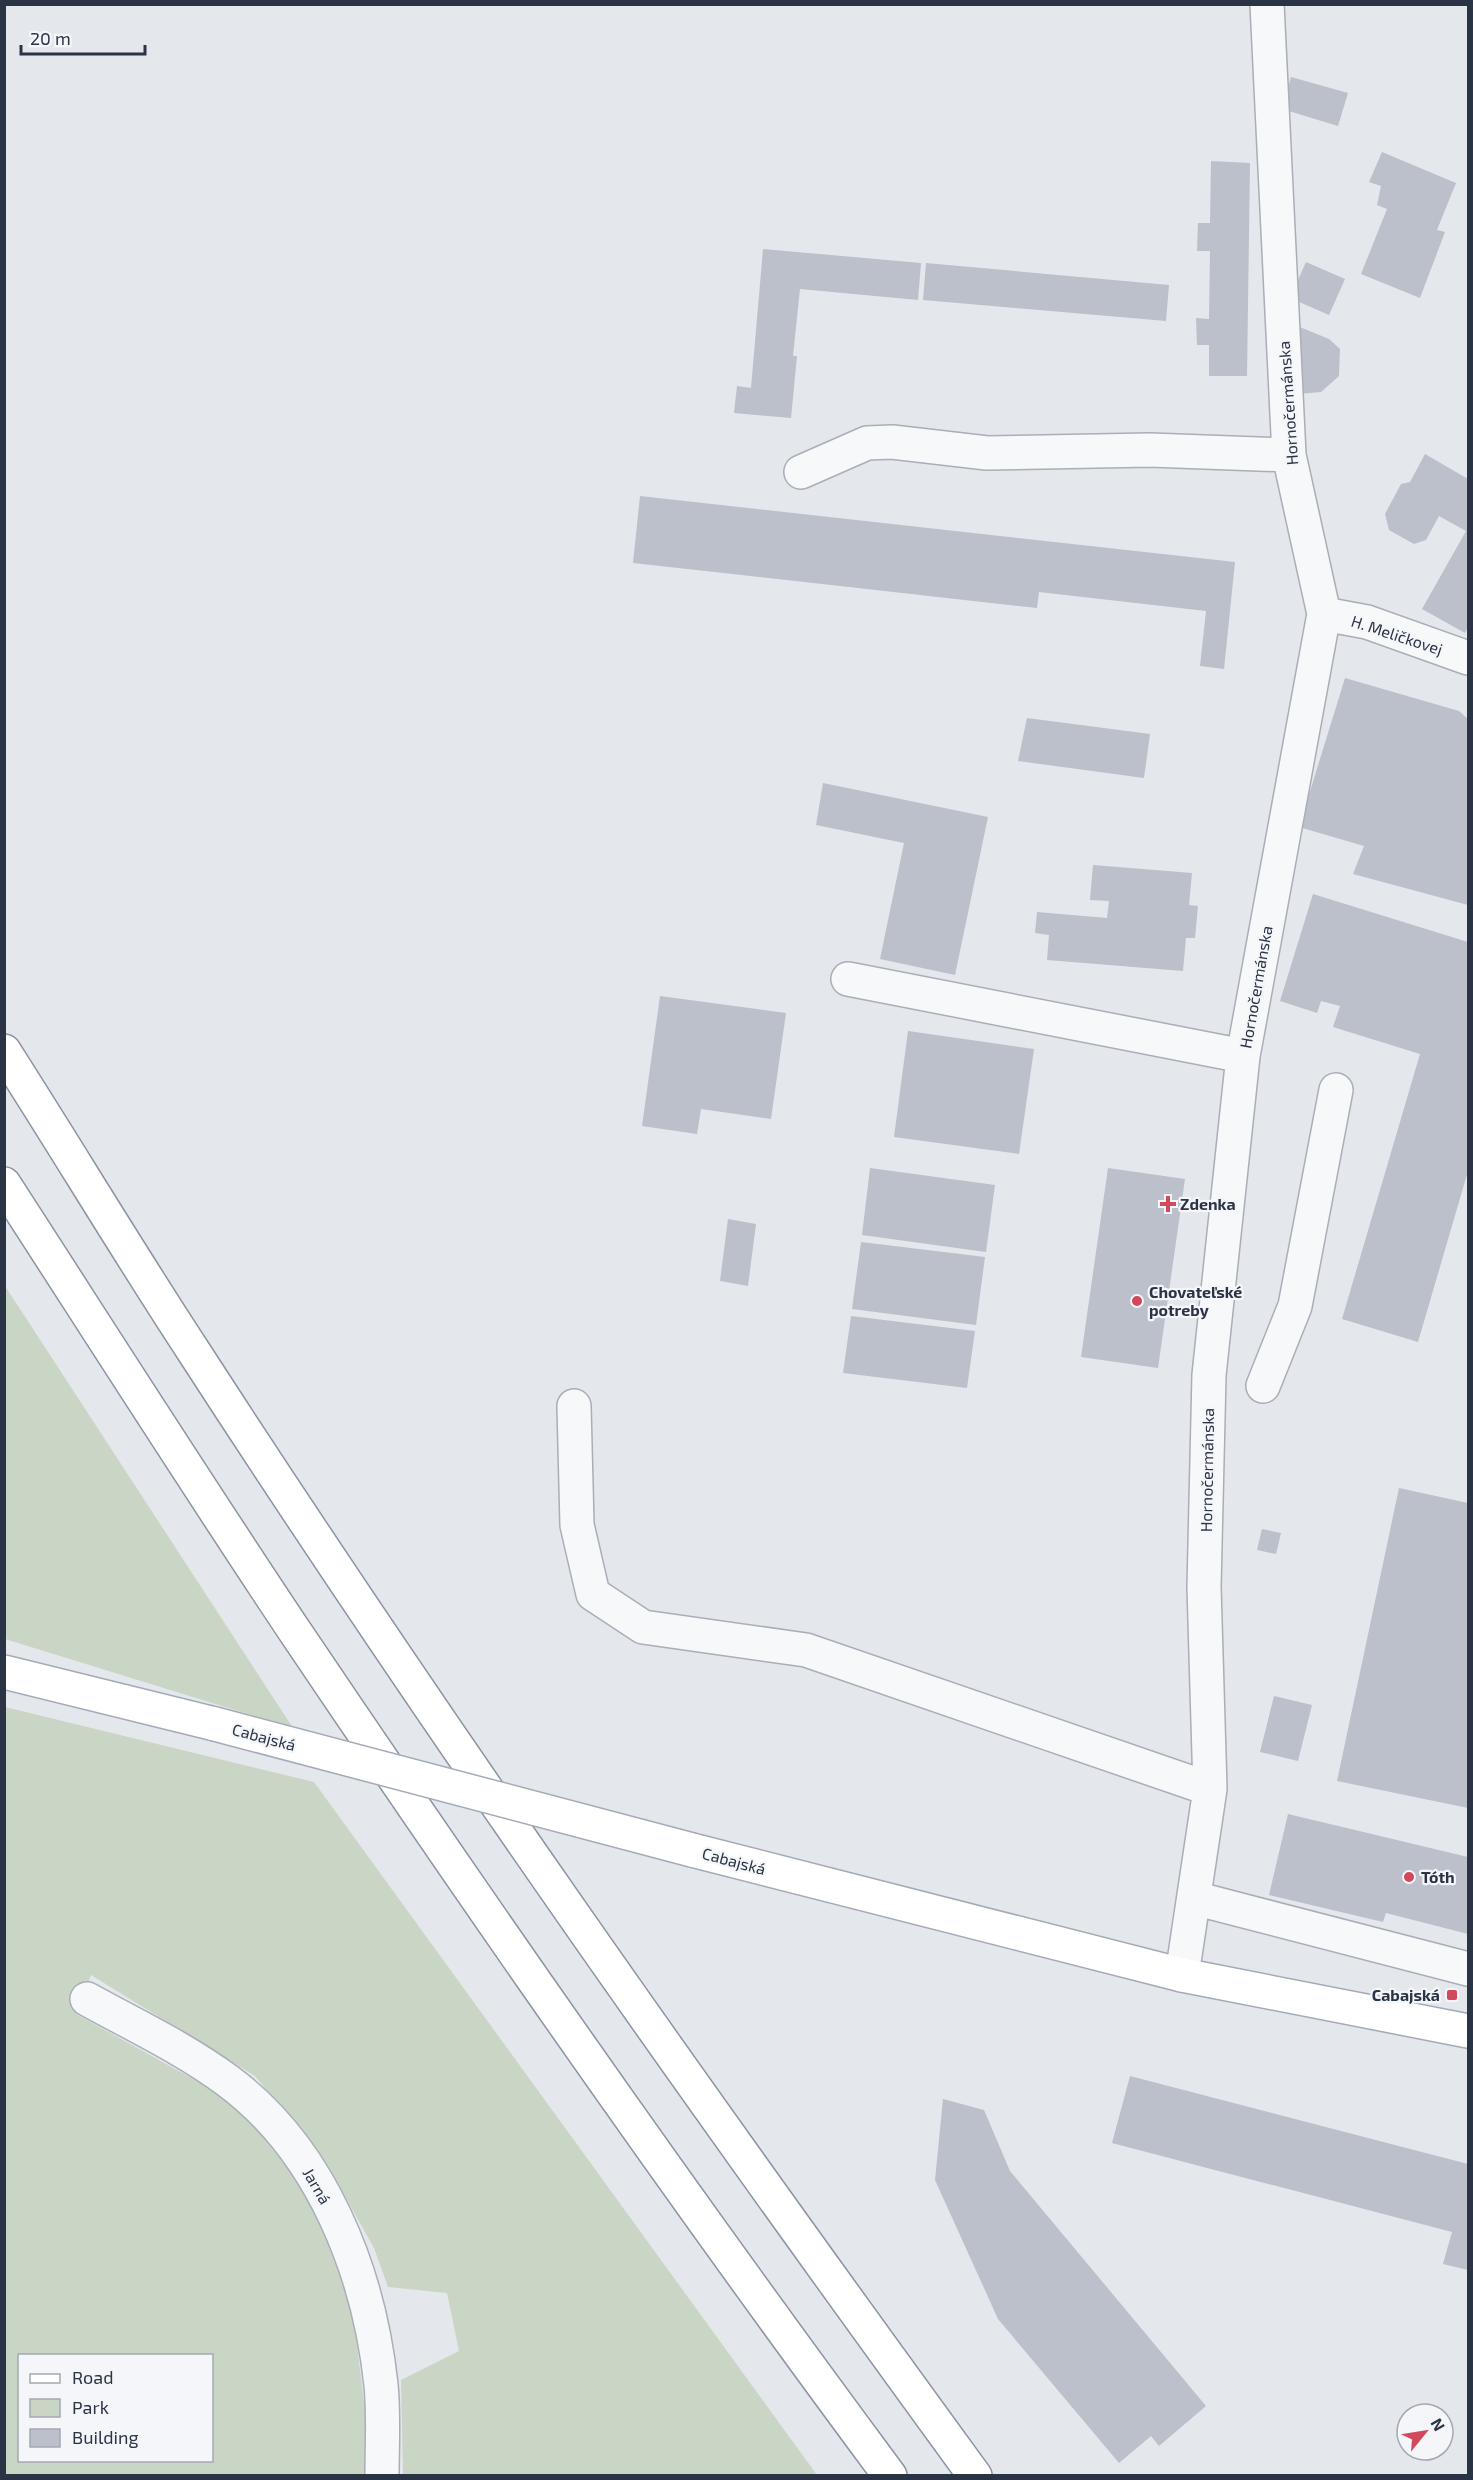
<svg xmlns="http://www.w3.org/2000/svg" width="1473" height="2480" font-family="'Exo 2',sans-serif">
	<rect width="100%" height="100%" fill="#e4e7ec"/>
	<path fill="#c9d6c5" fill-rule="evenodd" d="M5,1286L293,1728L5,1639Z
		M5,1707L314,1782L817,2475H403L401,2380L459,2351L447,2293L388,2287L374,2248L328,2166L255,2076L91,1975L76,2014L233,2101L315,2202L353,2313L369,2443L368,2475L5,2476ZM20,2356H212V2460H20Z"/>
	<path fill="#bbc0ca" d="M1291,77L1348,93L1338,126L1282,109Z
		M1382,152L1456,183L1437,230L1445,232L1420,298L1361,274L1387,209L1377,205L1381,186L1369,182Z
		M1211,161L1250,163L1247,376H1209V345H1197L1196,318L1209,319L1210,251H1197L1198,223H1210Z
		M763,249L921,263L918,300L800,289L793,356H797L791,418L734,413L737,386L751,388Z
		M1306,262L1345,279L1329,315L1290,298Z
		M926,263L1169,285L1166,321L923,300Z
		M1290,323L1329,339L1340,349L1339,376L1321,392L1298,394Z
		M1425,454L1468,479V627L1465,633L1422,609L1466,531L1439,516L1426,540L1414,544L1389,530L1385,514L1401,484L1410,482Z
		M640,496L1235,562L1224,669L1200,666L1206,611L1039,592L1037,608L633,563Z
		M1345,678L1459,711L1468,719V905L1353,874L1364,846L1299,827Z
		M1027,718L1150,734L1144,778L1018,761Z
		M823,783L988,817L955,975L880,959L904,843L816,825Z
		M1093,865L1192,873L1189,905L1198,906L1195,938H1186L1183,971L1047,960L1049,935L1035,933L1037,912L1107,918L1109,901L1090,900Z
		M1313,894L1468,942V1171L1418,1342L1342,1319L1420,1054L1333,1027L1340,1006L1321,1001L1317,1013L1280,1001Z
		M660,996L786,1013L771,1119L701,1109L697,1134L642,1126Z
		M908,1031L1034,1049L1019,1154L894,1137Z
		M870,1168L995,1185L986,1252L862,1235Z
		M1108,1168L1185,1179L1158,1368L1081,1357Z
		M728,1219L756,1224L748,1286L720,1281Z
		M861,1242L985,1257L976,1325L852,1309Z
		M851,1316L975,1331L967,1388L843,1373Z
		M1399,1488L1468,1503V1808L1337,1781Z
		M1262,1529L1281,1533L1276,1554L1257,1550Z
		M1274,1696L1312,1705L1298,1761L1260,1752Z
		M1288,1814L1468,1857V1934L1386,1913L1383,1922L1269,1895Z
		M1130,2076L1468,2164V2270L1443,2264L1452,2232L1112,2143Z
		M943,2099L984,2110L1010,2171L1206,2406L1159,2446L1151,2436L1119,2463L998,2319L935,2180Z"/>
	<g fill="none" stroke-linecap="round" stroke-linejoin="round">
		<g stroke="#a9aeb7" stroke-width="36">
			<path id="minor" d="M801,472L867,443L892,442L987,453L1150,450L1289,455
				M1324,614L1367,622L1468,658
				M848,979L1243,1056
				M1263,1386L1295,1306L1336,1090
				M574,1406L577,1525L593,1594L643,1627L806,1650L1210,1789
				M1194,1898L1468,1969
				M1182,1975L1210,1789L1204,1587L1209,1375L1243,1056L1324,614L1289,455L1267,4
				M87,1999C134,2025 185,2049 228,2081C322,2151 369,2272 381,2385C384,2415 382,2446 382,2476"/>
		</g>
		<g stroke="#a3abb8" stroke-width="36">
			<path id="major" d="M4,1672L215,1724
				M692,1850L1182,1975L1468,2031"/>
		</g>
		<g stroke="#8b94a3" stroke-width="36">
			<path id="highway" d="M4,1051C68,1151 129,1253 194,1352C442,1735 706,2107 975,2476
				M4,1184C101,1334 197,1485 296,1633C488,1918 685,2200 890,2476"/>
		</g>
		<use href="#minor" stroke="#f7f8fa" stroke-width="33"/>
		<use href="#major" stroke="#fff" stroke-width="33"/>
		<use href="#highway" stroke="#fff" stroke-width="33"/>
		<g stroke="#a3abb8" stroke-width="36" stroke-linecap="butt">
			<path id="major-bridge" d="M215,1724L692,1850"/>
		</g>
		<use href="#major-bridge" stroke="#fff" stroke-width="33"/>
	</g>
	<g fill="#d1495b" stroke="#f4f6f9" stroke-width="2">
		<path d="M1165 1195h6v6h6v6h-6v6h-6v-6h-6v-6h6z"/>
		<circle cx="1137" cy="1301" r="6"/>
		<circle cx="1409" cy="1877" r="6"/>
		<rect x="1446" y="1989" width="12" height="12" rx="3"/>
	</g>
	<g text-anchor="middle" stroke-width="4.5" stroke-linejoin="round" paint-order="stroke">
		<g font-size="16" fill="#2b3445" stroke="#f4f6f9">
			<text transform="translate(1288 403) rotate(-94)" y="6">Hornočermánska</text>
			<text transform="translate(1397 635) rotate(18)" y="6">H. Meličkovej</text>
			<text transform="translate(1256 987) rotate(-80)" y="6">Hornočermánska</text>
			<text transform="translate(1207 1470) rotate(-89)" y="6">Hornočermánska</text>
			<text transform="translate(264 1737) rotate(15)" y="6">Cabajská</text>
			<text transform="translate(734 1861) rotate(15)" y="6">Cabajská</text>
			<text transform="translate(317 2186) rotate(60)" y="6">Jarná</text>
		</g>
		<g font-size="16" font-weight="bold" fill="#2b3445" stroke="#f4f6f9" text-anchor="start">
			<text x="1180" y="1210">Zdenka</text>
			<text x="1149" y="1298">Chovateľské<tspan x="1149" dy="18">potreby</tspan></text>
			<text x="1421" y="1883">Tóth</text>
			<text x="1440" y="2001" text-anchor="end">Cabajská</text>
		</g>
	</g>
	<rect width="1473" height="2480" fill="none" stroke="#2b3445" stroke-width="12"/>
	<rect x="18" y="2354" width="195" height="108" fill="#f4f6f9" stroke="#a4a8b1" stroke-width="1.5"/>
	<rect x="30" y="2374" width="30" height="9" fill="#ffffff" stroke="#a4a8b1" stroke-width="1.5"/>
	<text x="72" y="2384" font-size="18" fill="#2b3445">Road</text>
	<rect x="30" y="2399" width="30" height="18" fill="#c9d6c5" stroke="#a4a8b1" stroke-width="1.5"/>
	<text x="72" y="2414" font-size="18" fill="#2b3445">Park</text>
	<rect x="30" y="2429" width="30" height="18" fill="#bbc0ca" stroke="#a4a8b1" stroke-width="1.5"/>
	<text x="72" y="2444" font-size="18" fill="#2b3445">Building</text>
	<g transform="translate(1425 2432) rotate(60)"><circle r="28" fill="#f4f6f9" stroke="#a4a8b1" stroke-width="1.5"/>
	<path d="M0-4.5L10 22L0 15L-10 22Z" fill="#d1495b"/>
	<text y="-9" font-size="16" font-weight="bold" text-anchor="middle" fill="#2b3445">N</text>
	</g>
	<path d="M21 45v9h124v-9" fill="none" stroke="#2b3445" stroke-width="3"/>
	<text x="30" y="45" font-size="18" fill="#2b3445" stroke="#f4f6f9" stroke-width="4.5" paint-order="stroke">20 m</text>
</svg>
